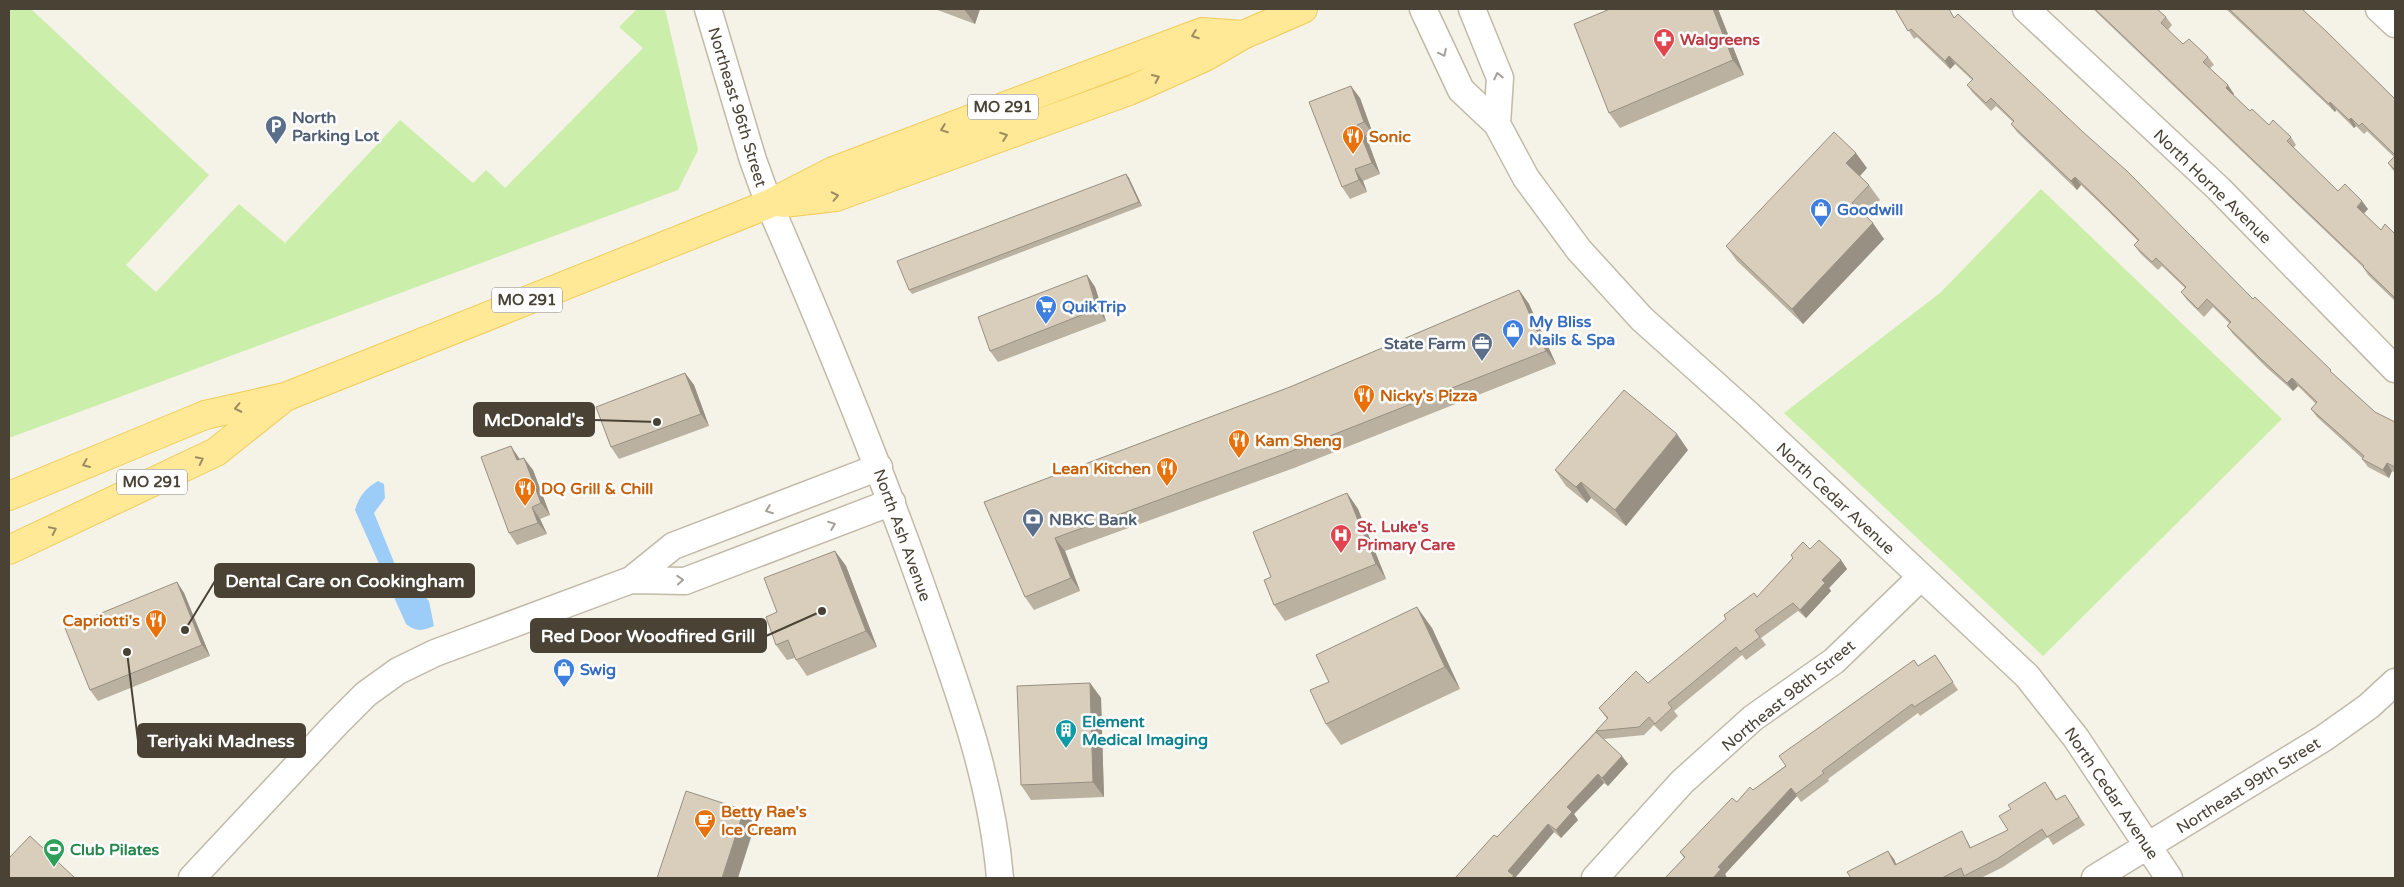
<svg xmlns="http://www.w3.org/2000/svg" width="2404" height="887" font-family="'Varela Round',sans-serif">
	<rect width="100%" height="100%" fill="#f5f2e7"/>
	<path fill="#cceeab" d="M9,9H31L209,175L126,265L156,292L239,204L285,243L400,120L473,183L486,170L505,188L643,48L619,27L637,9H665L698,150L678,190L9,438Z
		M2041,189L2282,419L2043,656L1784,413L1940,293Z"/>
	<path fill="#9ccdf8" d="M378,481L384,484L385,498L374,513L407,594L414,597H425L429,601L434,626C423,631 416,632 406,624L355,510C359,496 366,488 378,481Z"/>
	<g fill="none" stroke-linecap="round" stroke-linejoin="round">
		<g stroke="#c2baa8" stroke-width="29">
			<path id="minor" d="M708,9L753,160L769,204C826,335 880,467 927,601C959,692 992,781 1000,878
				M1423,9L1461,90L1497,124L1526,178L1579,250L1642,319L1748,414L2027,676L2076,738L2169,878
				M1472,9L1500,78L1497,124
				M2026,9L2219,189L2395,369
				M2379,9L2395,24
				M631,580L685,581L892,502
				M192,878L336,724L366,694L398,671L435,653L631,580L673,546L879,467
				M1595,878L1682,782L1753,718L1834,661L1920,578
				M2095,878L2324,738L2369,706L2395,682"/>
		</g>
		<g stroke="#f1cd59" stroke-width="30">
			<path id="major" d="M783,203L836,197L1129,91L1205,57L1243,35L1303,9
				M9,496L205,415L285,397L769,204L833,171L1202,32L1243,35
				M9,550L216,452L280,401"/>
		</g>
		<use href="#minor" stroke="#fff" stroke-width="26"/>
		<use href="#major" stroke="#ffe896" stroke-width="28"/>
	</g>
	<path fill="#bab1a1" d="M935,9H980L975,24Z
		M1610,9H1718L1744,75L1620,128L1609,113Z
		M1895,9L1955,18L2253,299L2336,377L2375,412L2395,422V473L2392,471L2389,478L2368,467L2362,459V458L2317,417L2311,409L2316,404L2298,386L2293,391L2266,367L2233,334L2227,326L2229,323L2213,307L2204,317L2187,300L2181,292L2185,288L2162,266L2158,270L2140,253L2134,245L2138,241L2105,208L2081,185L2077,190L2017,132L2011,124L2013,122L1996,106L1991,111L1973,93L1967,85L1972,80L1955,64L1950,69L1917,37L1914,39Z
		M2093,9H2157L2166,17L2172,25L2168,30L2183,44L2208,57L2214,65L2210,68L2234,94L2233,95L2250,111L2269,125L2291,137L2296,145L2293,148L2338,191L2368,209L2364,214L2381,230L2395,234V301L2368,275L2363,267Z
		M2226,9H2302L2395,99V173L2388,163L2394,157L2367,131L2364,134L2356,126L2354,128L2336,110L2335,112Z
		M1360,98L1373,134L1366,136L1380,174L1363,181L1367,192L1350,199L1342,187Z
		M1867,168L1860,176L1869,185L1880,200L1865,216L1884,239L1803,324L1737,261L1726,246Z
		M1126,174L1129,178L1142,206L912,294L909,290Z
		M1087,275L1095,287L1106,321L998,362L990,351Z
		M1519,290L1529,304L1556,364L1294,468L1065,551L1080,591L1034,610L1025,597L984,502L1290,387Z
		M685,373L694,385L709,426L619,459L611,447Z
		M1688,450L1626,526L1591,498L1587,503L1566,486L1555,470Z
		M519,458L520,459L533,470L550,515L540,519L547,534L517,545L509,533Z
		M1347,493L1358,509L1386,579L1285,621L1274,605L1271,577Z
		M1810,549L1841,560L1847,569L1829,588L1831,591L1806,618L1798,611L1761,638L1766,645L1746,660L1742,655L1674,711L1678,716L1661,732L1654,725L1644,735L1604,739L1628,764L1608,786L1604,783L1574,814L1578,820L1561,838L1554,832L1515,878H1455L1497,837L1607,719L1599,708L1648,683L1757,597L1793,558L1791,555Z
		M835,551L846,566L877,647L807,676L796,660L795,658L787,660L776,645L777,612Z
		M177,582L184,593L210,656L98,701L90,690Z
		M1432,628L1460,689L1341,745L1326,724L1329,682Z
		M1935,655L1958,690L1920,716L1918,713L1828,779L1829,781L1801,802L1797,796L1725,874L1727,878H1665L1684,858L1680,852L1737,802L1918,666Z
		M1090,683L1101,698L1104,797L1031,800L1021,785Z
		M2051,790L2057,800L2065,795L2085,825L2053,845L2048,837L2003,867L1981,878H1966L1965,877L1963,878H1851L1894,859L1896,864L1967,840L1971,848L2008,830Z"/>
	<path fill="#979083" d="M964,9H980L975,24Z
		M1713,9H1718L1744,75L1733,60Z
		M1949,56L1955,64L1950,69L1945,61Z
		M2228,85L2234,94L2232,96L2226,88Z
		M1351,86L1360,98L1373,134L1364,122Z
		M2330,102L2336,110L2335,112L2329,104Z
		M2351,118L2356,126L2354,128L2349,120Z
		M1357,125L1366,136L1380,174L1372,163Z
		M1856,153L1867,168L1857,179L1846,163Z
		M1355,169L1363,181L1367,192L1359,180Z
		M1126,174L1129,178L1142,206L1139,202Z
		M2075,177L2081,185L2077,190L2071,181Z
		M2362,201L2368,209L2362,215L2357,207Z
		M1873,223L1884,239L1803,324L1792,309Z
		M1087,275L1095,287L1106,321L1097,309Z
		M1519,290L1529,304L1556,364L1546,351Z
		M685,373L694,385L709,426L701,414Z
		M2292,378L2298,386L2293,391L2287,383Z
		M1677,434L1688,450L1626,526L1615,510Z
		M511,446L519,458L525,472L517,460Z
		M524,458L533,470L550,515L541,503Z
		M2387,463L2392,471L2389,478L2383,470Z
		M1581,482L1591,498L1587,503L1576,487Z
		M1347,493L1358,509L1386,579L1376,564Z
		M532,507L540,519L547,534L538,523Z
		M1055,538L1065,551L1080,591L1071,578Z
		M835,551L846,566L877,647L866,631Z
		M1841,560L1847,569L1829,588L1831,591L1806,618L1800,610L1822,580Z
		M177,582L184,593L210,656L202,645Z
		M1417,607L1432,628L1460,689L1445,667Z
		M1090,683L1101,698L1104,797L1093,782Z
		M1622,756L1628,764L1608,786L1602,778Z
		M1598,774L1604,783L1574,814L1578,820L1561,838L1556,830L1567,807Z
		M1791,788L1797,796L1725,874L1727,878H1713L1718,867Z
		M744,810L755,825L738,878H722Z
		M1548,824L1554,832L1515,878H1511L1508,871Z
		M1888,851L1894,859L1900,873L1895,865Z"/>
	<path fill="#d8cebb" stroke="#979083" d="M1610,9H1713L1733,60L1609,113L1574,24Z
		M1895,9H1949L1954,18L1958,14L2083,132L2127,171L2253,299L2255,297L2331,370L2330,371L2375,412L2395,422V467L2387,463L2383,470L2362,459L2364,456L2311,409L2317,402L2292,378L2287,383L2260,358L2227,326L2231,322L2207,299L2198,309L2181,292L2186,287L2156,258L2152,262L2134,245L2139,240L2099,200L2075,177L2071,181L2011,124L2014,121L1991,98L1986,103L1967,85L1973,79L1949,56L1945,61L1911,29L1908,31Z
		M2095,9H2157L2166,17L2161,23L2183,44L2189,39L2208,57L2203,62L2228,85L2226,88L2250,111L2252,109L2269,125L2273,120L2291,137L2287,141L2338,191L2345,184L2362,201L2357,207L2381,230L2385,224L2395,234V298L2363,267L2364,266Z
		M2229,9H2302L2327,32L2395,99V155L2362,123L2359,126L2351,118L2349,120L2330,102L2329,104Z
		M1351,86L1364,122L1357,125L1372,163L1355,169L1359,180L1342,187L1309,102Z
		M1834,132L1856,153L1846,163L1869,185L1852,203L1873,223L1792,309L1726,246Z
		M2395,156V170L2388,163Z
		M1126,174L1139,202L909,290L897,261Z
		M1087,275L1097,309L990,351L978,317Z
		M1519,290L1546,351L1284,454L1055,538L1071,578L1025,597L984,502L1290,387Z
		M685,373L701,414L611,447L596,407Z
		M1624,390L1677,434L1615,510L1581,482L1576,487L1555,470Z
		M511,446L517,460L524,458L541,503L532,507L538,523L509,533L481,457Z
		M1347,493L1376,564L1274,605L1264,580L1271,577L1253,532Z
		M1819,540L1841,560L1822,580L1825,583L1800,610L1793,603L1755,630L1760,637L1740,652L1736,647L1668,703L1672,708L1655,724L1649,717L1639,727L1596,731L1608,718L1599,708L1636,671L1648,683L1726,619L1724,615L1754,593L1757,597L1793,558L1791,555L1803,542L1810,549Z
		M835,551L866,631L796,660L788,640L776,645L766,617L777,612L764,578Z
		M177,582L202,645L90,690L65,628Z
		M1417,607L1445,667L1326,724L1310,690L1329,682L1316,655Z
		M1935,655L1953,682L1914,707L1912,704L1822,771L1824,773L1796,794L1791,788L1718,867L1721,869L1713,878H1665L1685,857L1680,852L1732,798L1737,802L1750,787L1753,790L1786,766L1779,756L1914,660L1918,666Z
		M1090,683L1093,782L1021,785L1017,686Z
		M1596,732L1622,756L1602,778L1598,774L1567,807L1572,812L1556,830L1548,824L1508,871L1514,876L1511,878H1455L1494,835L1497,837Z
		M2045,782L2056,800L2065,795L2079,817L2047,837L2042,829L1997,859L1964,876L1961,868L1942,878H1851L1847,872L1888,851L1895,865L1962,831L1970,848L2008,830L1999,816L2011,809L2008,805Z
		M686,791L744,810L722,878H657Z
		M30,836L75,878H9V858Z"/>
	<defs><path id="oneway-chevron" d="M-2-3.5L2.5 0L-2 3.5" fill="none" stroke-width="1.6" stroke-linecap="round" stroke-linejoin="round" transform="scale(1.25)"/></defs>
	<g stroke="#9b8d61">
		<use href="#oneway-chevron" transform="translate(1195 35) rotate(160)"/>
		<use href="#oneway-chevron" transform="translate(1156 78) rotate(-24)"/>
		<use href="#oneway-chevron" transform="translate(944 129) rotate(159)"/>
		<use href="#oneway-chevron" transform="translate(1004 136) rotate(-20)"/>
		<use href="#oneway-chevron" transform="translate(835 196) rotate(-12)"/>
		<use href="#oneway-chevron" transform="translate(238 408) rotate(168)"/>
		<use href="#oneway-chevron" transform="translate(200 460) rotate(-26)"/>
		<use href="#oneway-chevron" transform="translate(86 464) rotate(157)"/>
		<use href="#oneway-chevron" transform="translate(53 530) rotate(-26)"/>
	</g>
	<g stroke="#a4a09a">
		<use href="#oneway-chevron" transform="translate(1443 53) rotate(64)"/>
		<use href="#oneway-chevron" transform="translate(1498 76) rotate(-103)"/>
		<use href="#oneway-chevron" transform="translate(769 510) rotate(159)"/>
		<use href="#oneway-chevron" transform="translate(832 525) rotate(-21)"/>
		<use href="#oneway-chevron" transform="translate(680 580) rotate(-4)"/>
	</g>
	<defs>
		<g id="pharmacy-pin" transform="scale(1.125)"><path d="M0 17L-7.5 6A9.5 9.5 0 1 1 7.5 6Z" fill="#e0444e" stroke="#fff"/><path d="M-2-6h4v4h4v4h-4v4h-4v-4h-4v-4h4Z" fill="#fff"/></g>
		<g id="parking-pin" transform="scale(1.125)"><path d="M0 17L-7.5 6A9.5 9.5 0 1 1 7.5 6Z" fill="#5c6f8a" stroke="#fff"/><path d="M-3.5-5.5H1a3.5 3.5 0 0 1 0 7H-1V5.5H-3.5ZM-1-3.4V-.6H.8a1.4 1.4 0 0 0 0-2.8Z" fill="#fff"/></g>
		<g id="restaurant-pin" transform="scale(1.125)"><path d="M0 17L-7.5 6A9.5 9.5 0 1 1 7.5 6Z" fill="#e8710a" stroke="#fff"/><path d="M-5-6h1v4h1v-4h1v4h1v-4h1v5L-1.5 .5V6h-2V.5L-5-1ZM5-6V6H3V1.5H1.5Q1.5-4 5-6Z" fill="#fff"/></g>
		<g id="shop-pin" transform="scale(1.125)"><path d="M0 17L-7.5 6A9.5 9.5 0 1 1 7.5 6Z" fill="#3f7fe0" stroke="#fff"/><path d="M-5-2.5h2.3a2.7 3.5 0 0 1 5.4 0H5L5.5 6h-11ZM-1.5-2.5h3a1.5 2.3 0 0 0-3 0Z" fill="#fff"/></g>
		<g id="supermarket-pin" transform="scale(1.125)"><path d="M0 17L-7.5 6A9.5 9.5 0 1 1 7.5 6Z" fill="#3f7fe0" stroke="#fff"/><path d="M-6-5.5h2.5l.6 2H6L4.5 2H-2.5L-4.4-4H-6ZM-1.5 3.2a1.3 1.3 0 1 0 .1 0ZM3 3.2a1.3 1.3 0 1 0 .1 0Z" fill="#fff"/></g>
		<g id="office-pin" transform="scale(1.125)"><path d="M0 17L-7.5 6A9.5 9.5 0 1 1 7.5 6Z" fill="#5c6f8a" stroke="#fff"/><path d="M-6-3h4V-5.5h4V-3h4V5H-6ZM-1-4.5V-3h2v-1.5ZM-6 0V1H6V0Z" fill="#fff"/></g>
		<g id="bank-pin" transform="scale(1.125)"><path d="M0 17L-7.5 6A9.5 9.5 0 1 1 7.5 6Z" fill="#5c6f8a" stroke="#fff"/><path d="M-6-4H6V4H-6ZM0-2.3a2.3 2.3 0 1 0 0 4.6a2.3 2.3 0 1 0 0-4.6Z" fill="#fff"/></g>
		<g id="hospital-pin" transform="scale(1.125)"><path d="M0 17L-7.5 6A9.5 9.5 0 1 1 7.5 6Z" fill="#e0444e" stroke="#fff"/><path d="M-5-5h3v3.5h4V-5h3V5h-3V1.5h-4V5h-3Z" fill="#fff"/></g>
		<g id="building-pin" transform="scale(1.125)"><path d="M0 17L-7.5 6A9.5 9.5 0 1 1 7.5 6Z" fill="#0f9aa8" stroke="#fff"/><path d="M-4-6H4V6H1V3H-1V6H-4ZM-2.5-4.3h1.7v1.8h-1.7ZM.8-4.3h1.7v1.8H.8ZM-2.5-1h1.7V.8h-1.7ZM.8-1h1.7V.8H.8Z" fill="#fff"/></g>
		<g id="cafe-pin" transform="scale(1.125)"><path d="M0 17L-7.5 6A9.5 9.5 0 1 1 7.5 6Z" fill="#e8710a" stroke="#fff"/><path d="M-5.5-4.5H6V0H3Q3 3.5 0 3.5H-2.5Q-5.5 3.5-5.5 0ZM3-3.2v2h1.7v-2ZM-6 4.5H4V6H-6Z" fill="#fff"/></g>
		<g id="stadium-pin" transform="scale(1.125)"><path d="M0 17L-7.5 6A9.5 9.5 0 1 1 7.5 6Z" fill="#2e9e5b" stroke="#fff"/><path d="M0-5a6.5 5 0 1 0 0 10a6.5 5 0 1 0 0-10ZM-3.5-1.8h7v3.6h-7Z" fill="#fff"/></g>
	</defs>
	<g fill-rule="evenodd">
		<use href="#pharmacy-pin" x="1664" y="39"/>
		<use href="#parking-pin" x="276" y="126"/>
		<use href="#restaurant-pin" x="1353" y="136"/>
		<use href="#shop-pin" x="1821" y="209"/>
		<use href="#supermarket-pin" x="1046" y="306"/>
		<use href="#shop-pin" x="1513" y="330"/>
		<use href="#office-pin" x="1482" y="343"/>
		<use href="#restaurant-pin" x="1364" y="395"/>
		<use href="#restaurant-pin" x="1239" y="440"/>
		<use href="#restaurant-pin" x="1167" y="468"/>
		<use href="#restaurant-pin" x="525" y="488"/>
		<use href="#bank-pin" x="1033" y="519"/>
		<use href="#hospital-pin" x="1341" y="535"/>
		<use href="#restaurant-pin" x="156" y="620"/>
		<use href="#shop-pin" x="564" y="669"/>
		<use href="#building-pin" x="1066" y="730"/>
		<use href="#cafe-pin" x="705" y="820"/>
		<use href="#stadium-pin" x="54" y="849"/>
	</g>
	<g text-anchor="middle" stroke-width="5" stroke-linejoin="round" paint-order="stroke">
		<g fill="#fff" stroke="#807b72" stroke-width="1">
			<rect x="968" y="94.5" width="70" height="25" rx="4"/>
			<rect x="492" y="287.5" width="70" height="25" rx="4"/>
			<rect x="117" y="469.5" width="70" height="25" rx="4"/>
		</g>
		<g font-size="15" font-weight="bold" fill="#494235">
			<text x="1003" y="112">MO 291</text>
			<text x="527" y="305">MO 291</text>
			<text x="152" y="487">MO 291</text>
		</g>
		<g font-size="16" font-weight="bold" fill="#be3a42" stroke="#fff" text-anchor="start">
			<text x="1680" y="45">Walgreens</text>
			<text x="1357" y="532">St. Luke's<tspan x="1357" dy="18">Primary Care</tspan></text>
		</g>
		<g font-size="16" fill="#494235" stroke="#fff">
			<text transform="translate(738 107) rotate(73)" y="6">Northeast 96th Street</text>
			<text transform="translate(2213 186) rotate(44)" y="6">North Horne Avenue</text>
			<text transform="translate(1836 498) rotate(43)" y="6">North Cedar Avenue</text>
			<text transform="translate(903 535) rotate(70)" y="6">North Ash Avenue</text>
			<text transform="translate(1788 695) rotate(-39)" y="6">Northeast 98th Street</text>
			<text transform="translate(2248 785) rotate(-32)" y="6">Northeast 99th Street</text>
			<text transform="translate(2112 793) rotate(56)" y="6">North Cedar Avenue</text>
		</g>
		<g font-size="16" font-weight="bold" fill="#4e5e75" stroke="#fff" text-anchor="start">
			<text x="292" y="123">North<tspan x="292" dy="18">Parking Lot</tspan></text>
			<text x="1466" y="349" text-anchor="end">State Farm</text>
			<text x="1049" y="525">NBKC Bank</text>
		</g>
		<g font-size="16" font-weight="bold" fill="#c56008" stroke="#fff" text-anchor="start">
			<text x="1369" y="142">Sonic</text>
			<text x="1380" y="401">Nicky's Pizza</text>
			<text x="1255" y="446">Kam Sheng</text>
			<text x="1151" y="474" text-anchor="end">Lean Kitchen</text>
			<text x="541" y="494">DQ Grill &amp; Chill</text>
			<text x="140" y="626" text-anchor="end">Capriotti's</text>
			<text x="721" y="817">Betty Rae's<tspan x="721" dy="18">Ice Cream</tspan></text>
		</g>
		<g font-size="16" font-weight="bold" fill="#366cbe" stroke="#fff" text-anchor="start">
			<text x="1837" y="215">Goodwill</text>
			<text x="1062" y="312">QuikTrip</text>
			<text x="1529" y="327">My Bliss<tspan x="1529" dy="18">Nails &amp; Spa</tspan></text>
			<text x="580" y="675">Swig</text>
		</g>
		<g font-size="16" font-weight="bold" fill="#0d838f" stroke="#fff" text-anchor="start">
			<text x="1082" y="727">Element<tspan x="1082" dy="18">Medical Imaging</tspan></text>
		</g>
		<g font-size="16" font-weight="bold" fill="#27864d" stroke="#fff" text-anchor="start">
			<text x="70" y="855">Club Pilates</text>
		</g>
	</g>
	<path fill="none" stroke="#494235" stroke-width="2" d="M657 422L594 420M185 630L215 581M822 611L766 636M127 652L138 741"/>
	<g fill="#494235" stroke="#fff" stroke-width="2">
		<circle cx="657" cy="422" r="5"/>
		<circle cx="185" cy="630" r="5"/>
		<circle cx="822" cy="611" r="5"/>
		<circle cx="127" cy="652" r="5"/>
	</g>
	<g fill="#494235" stroke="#494235" stroke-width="2">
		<rect x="474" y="403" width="120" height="33" rx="5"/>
		<rect x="215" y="564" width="259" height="33" rx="5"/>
		<rect x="531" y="619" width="235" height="33" rx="5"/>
		<rect x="138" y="724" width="167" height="33" rx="5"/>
	</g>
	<g font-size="18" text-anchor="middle" font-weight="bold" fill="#fff">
		<text x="534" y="426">McDonald's</text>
		<text x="345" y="587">Dental Care on Cookingham</text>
		<text x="648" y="642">Red Door Woodfired Grill</text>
		<text x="221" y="747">Teriyaki Madness</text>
	</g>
	<rect width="2404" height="887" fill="none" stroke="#494235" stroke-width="20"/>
</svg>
